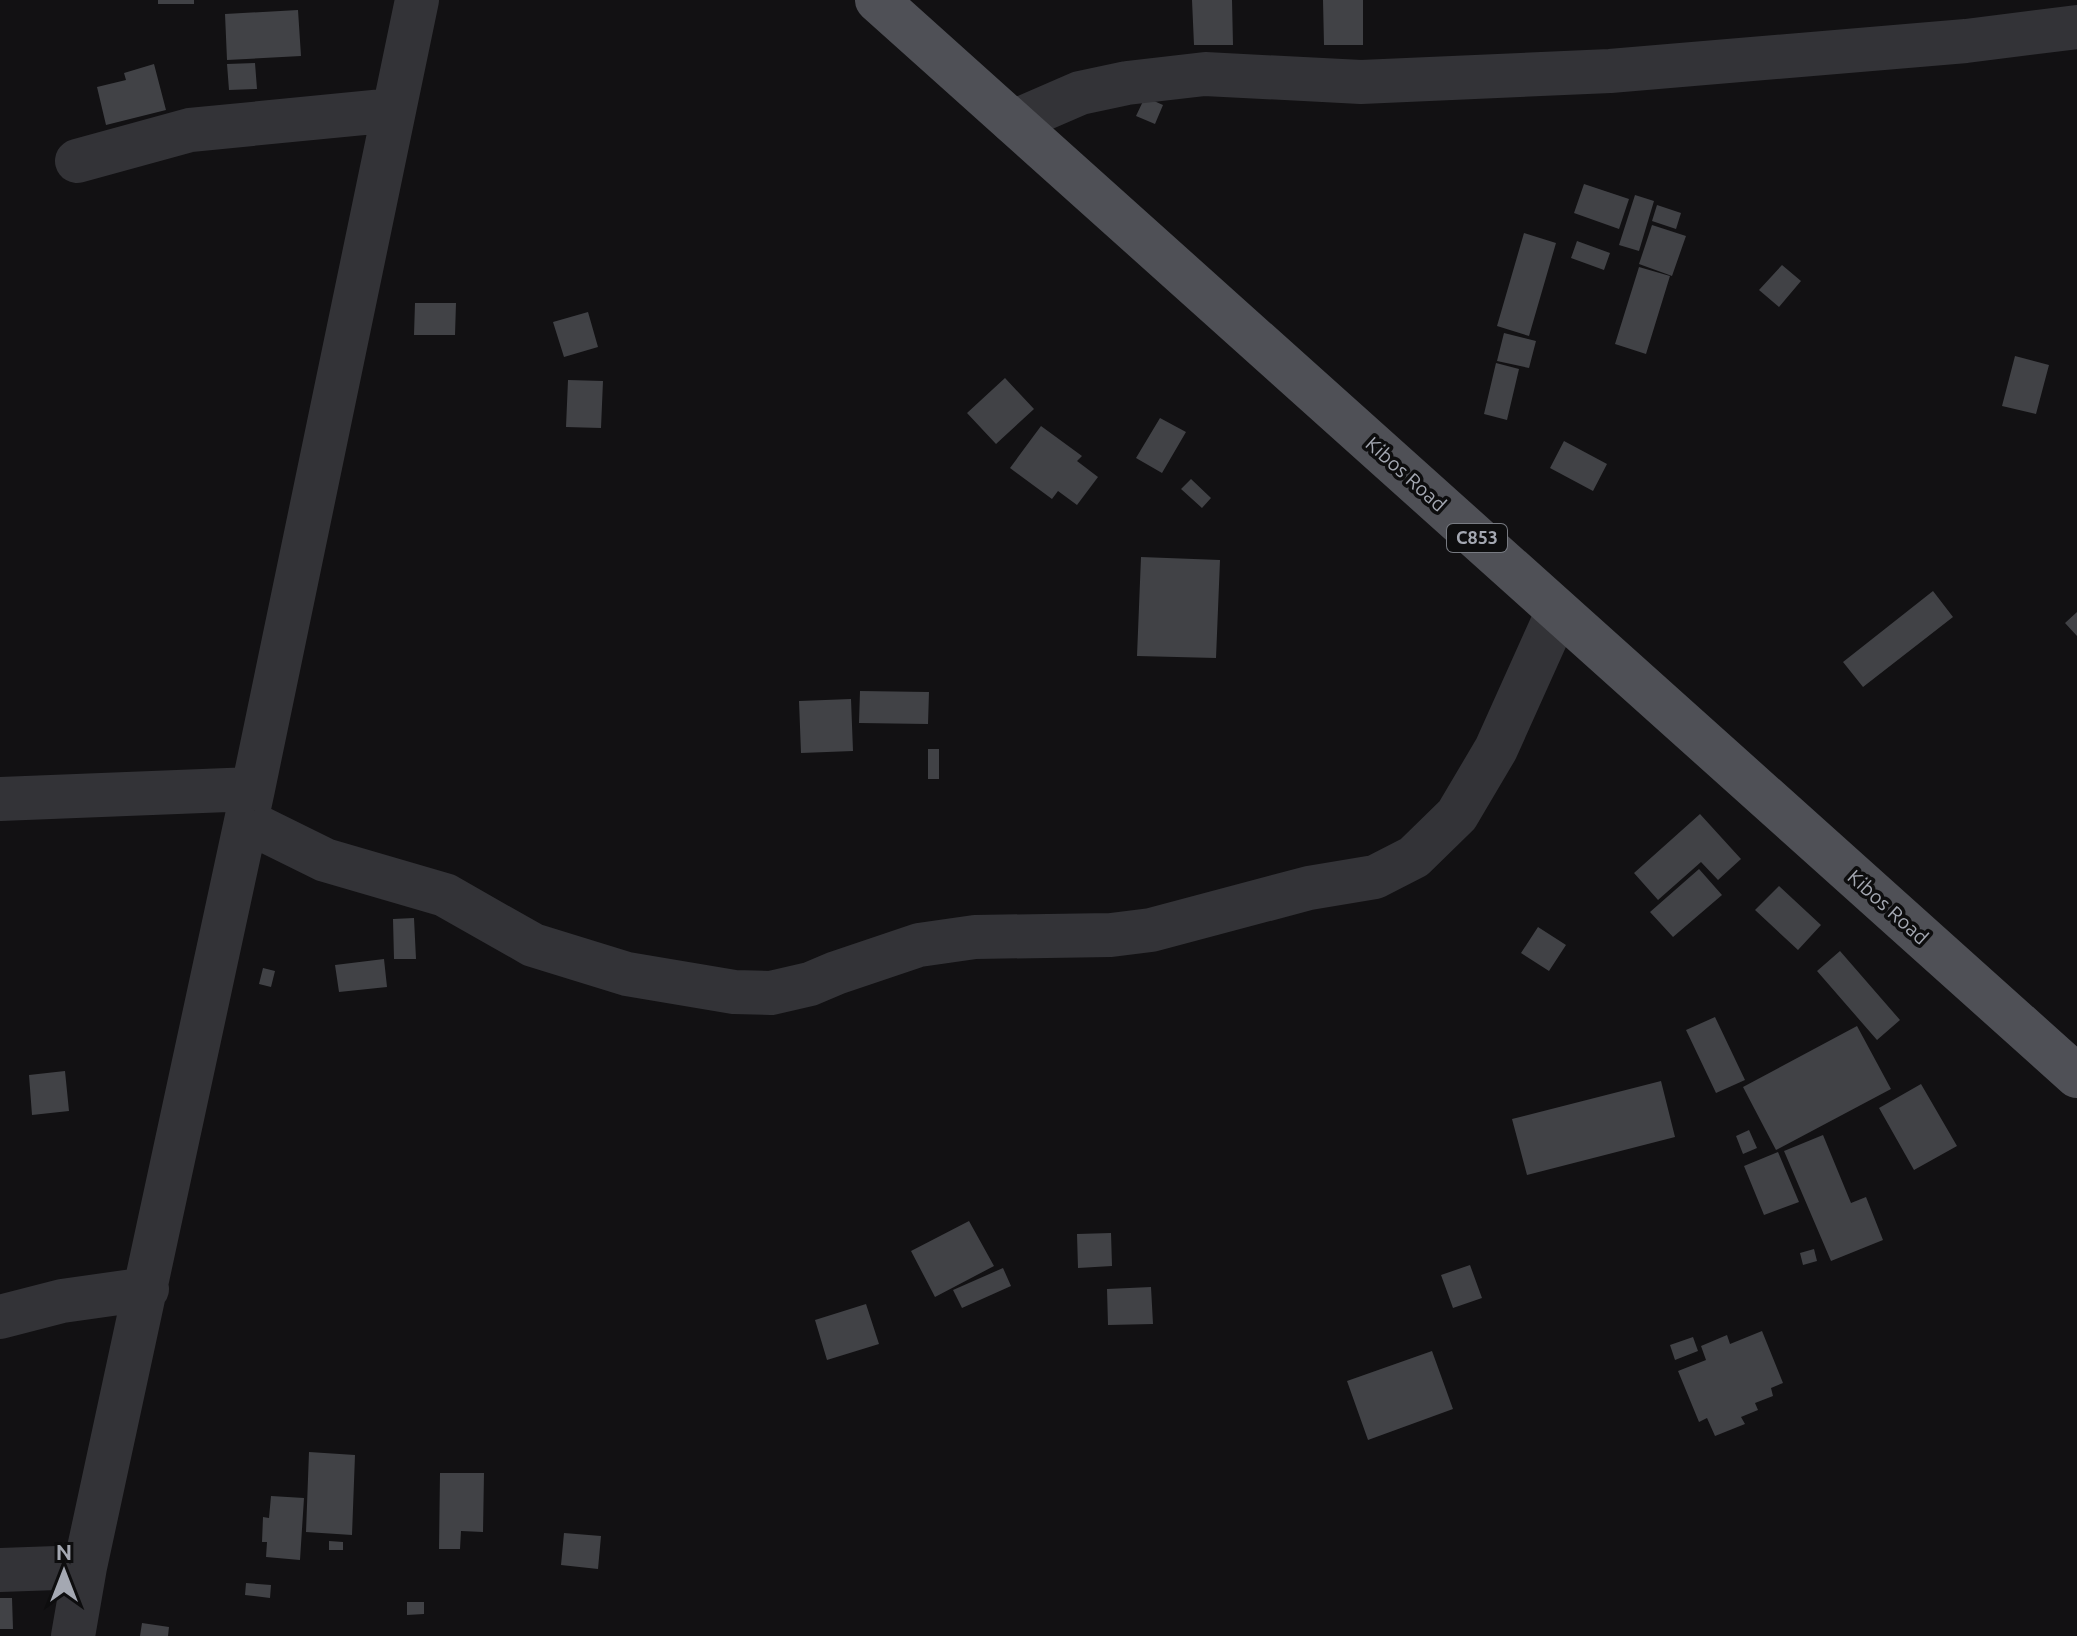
<svg xmlns="http://www.w3.org/2000/svg" width="2077" height="1636" font-family="Ubuntu,sans-serif">
	<rect width="100%" height="100%" fill="#121113"/>
	<path fill="#414246" d="M158,0H194V4H158Z
		M1192,0H1232L1233,45H1194Z
		M1323,0H1363V45H1324Z
		M298,10L301,56L227,60L225,14Z
		M255,63L257,89L229,90L227,64Z
		M154,64L166,110L106,125L97,87L126,80L124,73Z
		M1145,97L1163,105L1155,124L1136,116Z
		M1584,184L1629,199L1619,229L1574,213Z
		M1635,195L1654,201L1639,251L1619,245Z
		M1657,205L1681,213L1676,229L1652,221Z
		M1652,225L1686,236L1672,276L1639,264Z
		M1524,233L1556,243L1529,336L1497,326Z
		M1577,241L1610,253L1604,270L1571,258Z
		M1782,265L1801,281L1779,307L1759,290Z
		M1639,267L1670,276L1646,354L1615,344Z
		M415,303H456L455,335H414Z
		M588,312L598,347L564,357L553,322Z
		M1504,333L1536,341L1529,368L1497,361Z
		M2015,356L2049,365L2036,414L2002,406Z
		M1496,363L1519,369L1507,420L1484,414Z
		M1005,378L1034,409L996,444L967,413Z
		M568,380L603,381L601,428L566,427Z
		M1160,418L1186,432L1162,473L1136,458Z
		M1041,426L1082,456L1077,461L1098,477L1077,505L1058,491L1052,499L1010,468Z
		M1564,441L1607,464L1593,491L1550,468Z
		M1191,479L1211,498L1202,508L1181,489Z
		M1141,557L1220,560L1216,658L1137,656Z
		M1933,591L1953,617L1863,687L1843,662Z
		M2077,612V636L2065,623Z
		M860,691L929,692L928,724L859,723Z
		M851,699L853,751L801,753L799,701Z
		M928,749H939V779H928Z
		M1700,814L1741,859L1718,880L1701,862L1658,900L1634,873Z
		M1699,869L1722,895L1673,937L1650,912Z
		M1779,886L1821,925L1798,950L1755,910Z
		M414,918L416,959H394L393,919Z
		M1538,927L1566,945L1549,971L1521,953Z
		M1840,951L1900,1020L1877,1040L1817,971Z
		M384,959L387,987L339,992L335,965Z
		M263,968L275,971L271,987L259,984Z
		M1715,1017L1745,1080L1716,1093L1686,1030Z
		M1857,1026L1891,1089L1776,1150L1743,1087Z
		M65,1071L69,1111L32,1115L29,1075Z
		M1661,1081L1675,1137L1527,1175L1512,1119Z
		M1921,1084L1957,1146L1914,1170L1879,1108Z
		M1749,1130L1757,1148L1743,1154L1736,1136Z
		M1823,1135L1851,1203L1866,1197L1883,1240L1831,1261L1784,1151Z
		M1778,1152L1799,1202L1764,1215L1744,1166Z
		M969,1221L994,1266L935,1297L911,1251Z
		M1111,1233L1112,1266L1078,1268L1077,1234Z
		M1814,1249L1817,1261L1803,1265L1800,1253Z
		M1470,1265L1482,1298L1453,1308L1441,1275Z
		M1003,1268L1011,1286L962,1308L953,1290Z
		M1151,1287L1153,1324L1108,1325L1107,1289Z
		M866,1304L879,1344L827,1360L815,1320Z
		M1762,1331L1783,1383L1771,1388L1773,1396L1755,1403L1758,1410L1741,1417L1745,1424L1715,1436L1707,1418L1699,1422L1678,1371L1706,1360L1701,1346L1727,1335L1730,1344Z
		M1693,1337L1698,1351L1675,1360L1670,1345Z
		M1432,1351L1453,1409L1368,1440L1347,1381Z
		M309,1452L355,1455L352,1535L306,1532Z
		M440,1473H484L483,1532L461,1531L460,1549H439Z
		M271,1496L304,1498L300,1560L266,1557L267,1542H262L263,1517L269,1518Z
		M564,1533L601,1536L598,1569L561,1565Z
		M329,1541L343,1542V1550H329Z
		M246,1583L271,1585L270,1598L245,1595Z
		M0,1598H12L13,1629H0Z
		M407,1602H424V1614L407,1615Z
		M142,1623L169,1627L168,1636H140Z"/>
	<g fill="none" stroke-linecap="round" stroke-linejoin="round">
		<path stroke="#333337" stroke-width="44" d="M1013,122L1080,93L1127,83L1205,74L1361,82L1610,71L1966,41L2077,27
			M77,161L190,130L394,110
			M0,799L253,789
			M246,821L325,860L445,895L533,945L627,974L734,992L771,993L810,984L836,973L919,945L975,937L1111,935L1151,930L1309,888L1375,877L1414,857L1457,815L1496,749L1558,611
			M0,1317L62,1301L147,1289
			M0,1570L85,1567
			M73,1636L85,1567L253,789L417,0"/>
		<path stroke="#4f5056" stroke-width="44" d="M877,0L2077,1076"/>
	</g>
	<g text-anchor="middle" stroke-width="7" stroke-linejoin="round" paint-order="stroke">
		<rect fill="#0d0d0e" stroke="#777a81" stroke-width="2" x="1447" y="524" width="60" height="28" rx="6"/>
		<g font-size="18" font-weight="bold" fill="#a4a8b2">
			<text x="1477" y="544">C853</text>
		</g>
		<g font-size="20" fill="#a4a8b2" stroke="#0d0d0e">
			<text transform="translate(1406 474) rotate(42)" y="7">Kibos Road</text>
			<text transform="translate(1888 907) rotate(42)" y="7">Kibos Road</text>
		</g>
	</g>
	<g transform="translate(64 1572)" stroke="#0d0d0e" stroke-width="6" paint-order="stroke">
	<path d="M0-6L14 30L0 20L-14 30Z" fill="#a4a8b2"/>
	<text y="-12" font-size="22" font-weight="bold" text-anchor="middle" fill="#a4a8b2">N</text>
	</g>
</svg>
